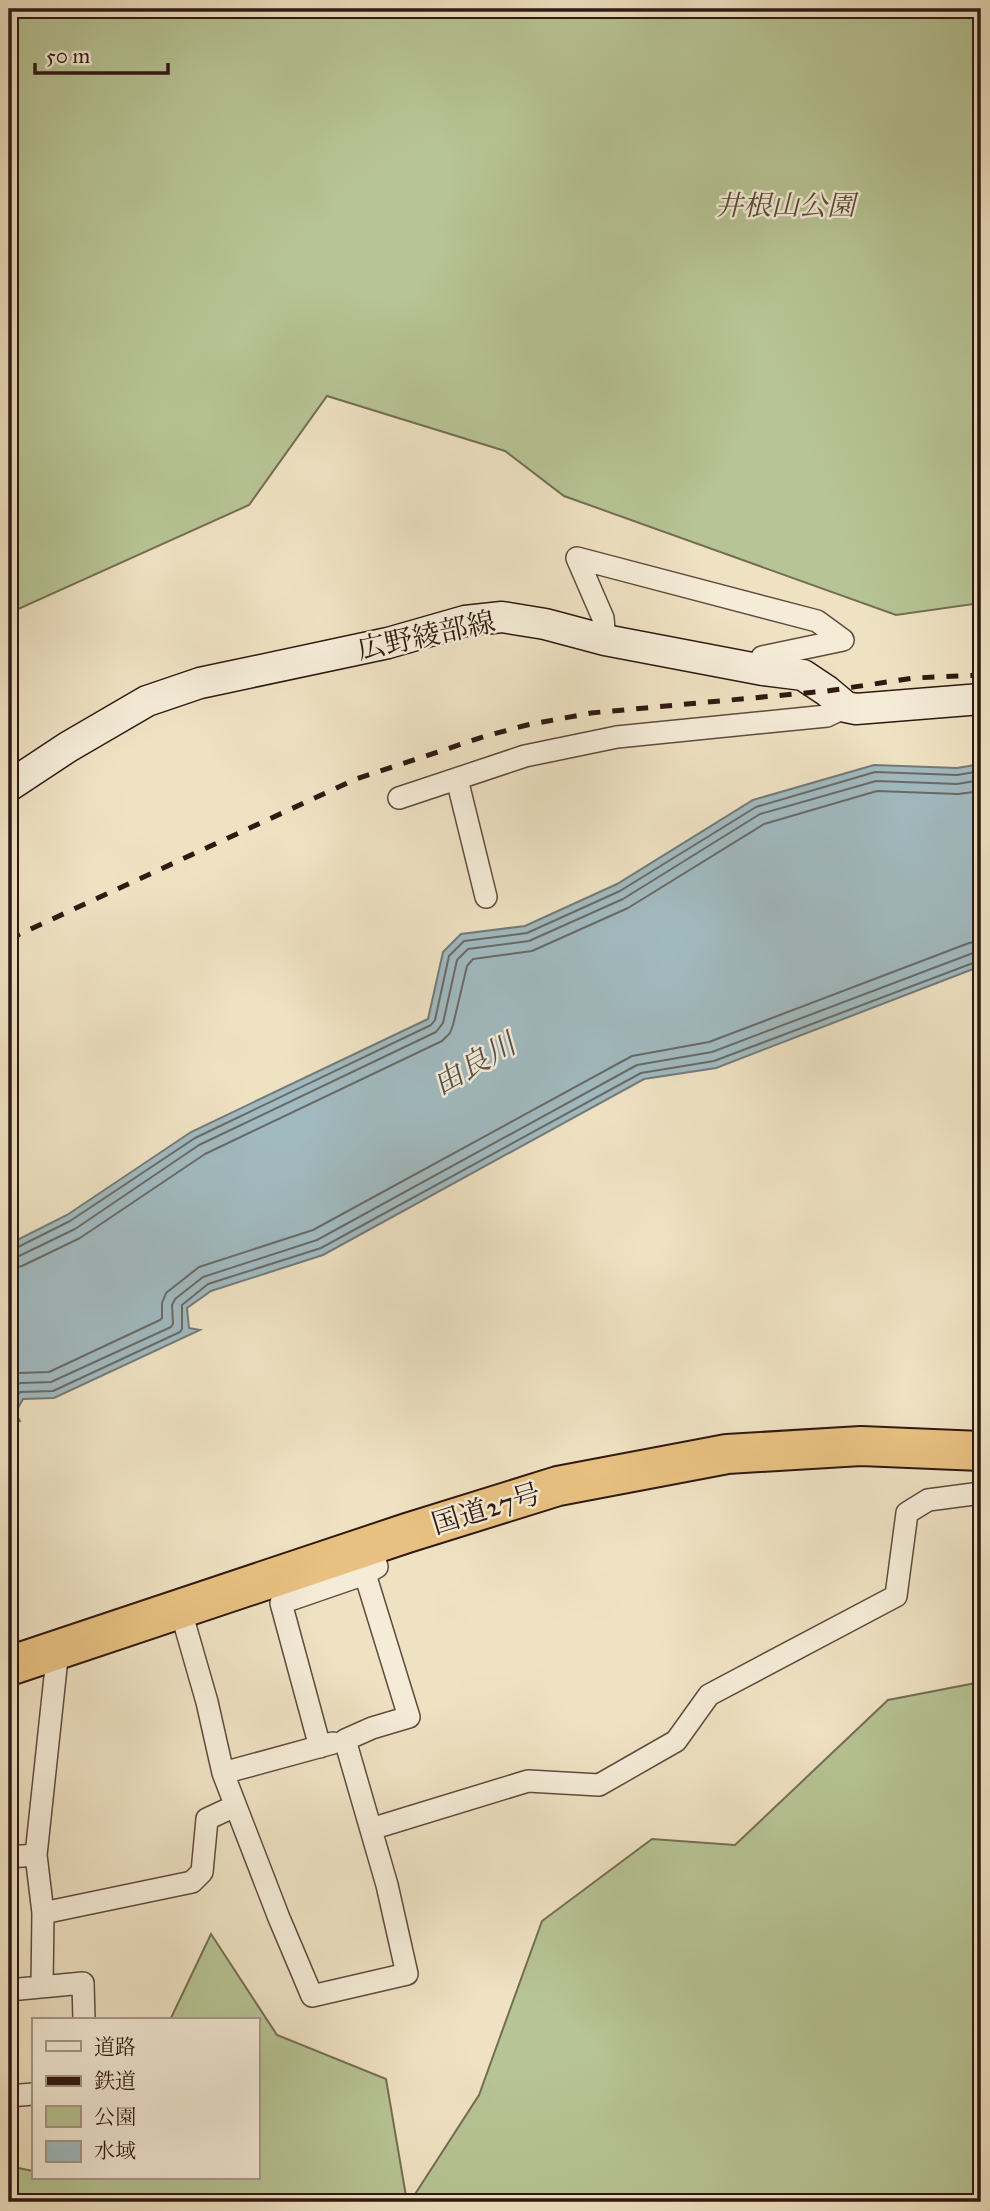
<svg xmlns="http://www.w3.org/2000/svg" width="990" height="2211" font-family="'IM FELL Great Primer','Noto Serif JP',serif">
	<rect width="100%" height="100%" fill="#efe2c3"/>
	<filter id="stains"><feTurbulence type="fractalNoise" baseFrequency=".00286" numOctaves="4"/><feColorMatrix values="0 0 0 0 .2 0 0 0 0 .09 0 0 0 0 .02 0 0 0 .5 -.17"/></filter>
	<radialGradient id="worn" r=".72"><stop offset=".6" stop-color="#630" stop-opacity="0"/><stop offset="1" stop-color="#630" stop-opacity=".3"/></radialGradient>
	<path fill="#b7c495" stroke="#736e53" stroke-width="2" d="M9,9H981V603L896,615L564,496L505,451L327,396L249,505L14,611L9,609Z
		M981,1682V2202H410L479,2095L542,1921L652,1839L735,1845L888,1700Z
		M211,1934L277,2035L386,2079L407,2202H9V2166L33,2171V2178H257V2020H170Z"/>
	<path fill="#a1bac0" stroke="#737a7a" stroke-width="2" d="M981,764V966L716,1068L644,1079L323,1255L211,1291L187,1308L189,1328L200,1330L54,1398L23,1399L15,1413L20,1421L9,1426V1244L67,1215L191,1132L428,1019L443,952L461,934L525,926L617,884L753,800L874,765L957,768Z"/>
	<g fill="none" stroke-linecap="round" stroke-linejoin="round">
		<path stroke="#686a68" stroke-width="2" d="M9,1249H14L70,1221L195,1138L431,1025L435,1020L449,956L464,941L527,933L620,891L756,807L875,772L957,775L981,771
			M9,1258L17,1257L75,1229L199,1145L436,1032L443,1023L457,960L468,949L529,941L623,899L760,814L876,781L957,784L981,780
			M9,1269L22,1266L80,1238L205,1154L442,1041L450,1033L453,1025L467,966L473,959L532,951L628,908L764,824L877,791L958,794L981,791
			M9,1377L19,1373L49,1372L160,1320L162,1318V1303L166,1293L199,1267L313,1230L632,1056L709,1042L969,943L981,941
			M9,1391L14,1385L21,1383L51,1382L171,1327L173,1324L172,1305L175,1299L203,1277L317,1240L637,1065L712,1052L973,953L981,952
			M9,1410L20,1392L53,1391L180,1332L182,1329V1305L208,1284L321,1248L641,1073L714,1061L981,960"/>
		<g stroke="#5f4b3e" stroke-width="24">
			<path id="street" d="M605,640L603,618L577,558L817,621L843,640L762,657L763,670
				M457,779L486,897
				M399,798L525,756L617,737L827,716L846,707
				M180,1608L207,1702L223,1773L279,1918L312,1996L407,1974L387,1885L345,1740L372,1728L409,1717L365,1574L377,1567L371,1546
				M320,1747L281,1603L365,1574
				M223,1773L333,1743
				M371,1829L528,1781L599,1785L676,1741L709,1695L896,1596L907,1513L928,1500L981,1493
				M9,1857L36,1855
				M43,1913L192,1882L202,1872L207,1819L235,1806
				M42,1986L43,1913L36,1855L58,1649
				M9,1990L83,1983L84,2020
				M9,2096L33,2094"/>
		</g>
		<g stroke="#2f1911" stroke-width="33">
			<path id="secondary" d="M9,786L68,747L147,701L200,683L388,643L465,621L502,617L545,624L605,640L763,670L803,675L827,691L846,707L856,709L981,699"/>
		</g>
		<g stroke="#2f1911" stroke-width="42">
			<path id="highway" d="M9,1666L407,1533L558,1486L727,1454L861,1446L981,1451"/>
		</g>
		<use href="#street" stroke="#f5ecd8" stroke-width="21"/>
		<use href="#secondary" stroke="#f5ecd8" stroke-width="30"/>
		<use href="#highway" stroke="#e8c182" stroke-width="38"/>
		<path stroke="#2f1911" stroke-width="5" stroke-dasharray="12 12" stroke-linecap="butt" d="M9,939L356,779L486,736L527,725L591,713L827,691L914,678L981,675"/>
	</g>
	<g text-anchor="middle" stroke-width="5" stroke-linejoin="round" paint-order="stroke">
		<g font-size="28" font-style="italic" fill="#584c39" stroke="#f5ecd8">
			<text x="785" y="215">井根山公園</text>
		</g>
		<g font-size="28" fill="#2f1911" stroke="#f5ecd8">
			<text transform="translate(426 635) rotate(-12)" y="10">広野綾部線</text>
			<text transform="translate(486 1508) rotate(-17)" y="10">国道27号</text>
		</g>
		<g font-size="30" font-style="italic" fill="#57514e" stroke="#f5ecd8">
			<text transform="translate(474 1064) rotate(-30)" y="10">由良川</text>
		</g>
	</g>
	<rect width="990" height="2211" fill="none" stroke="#efe2c3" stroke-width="35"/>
	<rect x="10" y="10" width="969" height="2190" fill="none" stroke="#2f1911" stroke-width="3.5"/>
	<rect x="18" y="18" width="955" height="2176" fill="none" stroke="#2f1911" stroke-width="2"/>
	<rect x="32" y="2018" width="228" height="161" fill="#f5ecd8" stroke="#a69888" stroke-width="2"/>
	<rect x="46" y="2041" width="35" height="10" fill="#f5ecd8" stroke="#a69888" stroke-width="2"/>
	<text x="94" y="2054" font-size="21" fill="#2f1911">道路</text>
	<rect x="46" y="2076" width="35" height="10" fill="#2f1911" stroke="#a69888" stroke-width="2"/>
	<text x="94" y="2088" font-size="21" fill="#2f1911">鉄道</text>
	<rect x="46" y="2106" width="35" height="21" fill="#b7c495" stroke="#a69888" stroke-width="2"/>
	<text x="94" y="2124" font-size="21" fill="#2f1911">公園</text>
	<rect x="46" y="2141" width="35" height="21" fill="#a1bac0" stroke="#a69888" stroke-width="2"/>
	<text x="94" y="2158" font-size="21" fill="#2f1911">水域</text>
	<path d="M35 63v10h133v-10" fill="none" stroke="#2f1911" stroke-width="3.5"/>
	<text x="46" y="63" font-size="21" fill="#2f1911" stroke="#f5ecd8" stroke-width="5" paint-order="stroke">50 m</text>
	<rect width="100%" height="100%" filter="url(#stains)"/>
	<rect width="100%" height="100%" fill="url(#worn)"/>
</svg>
